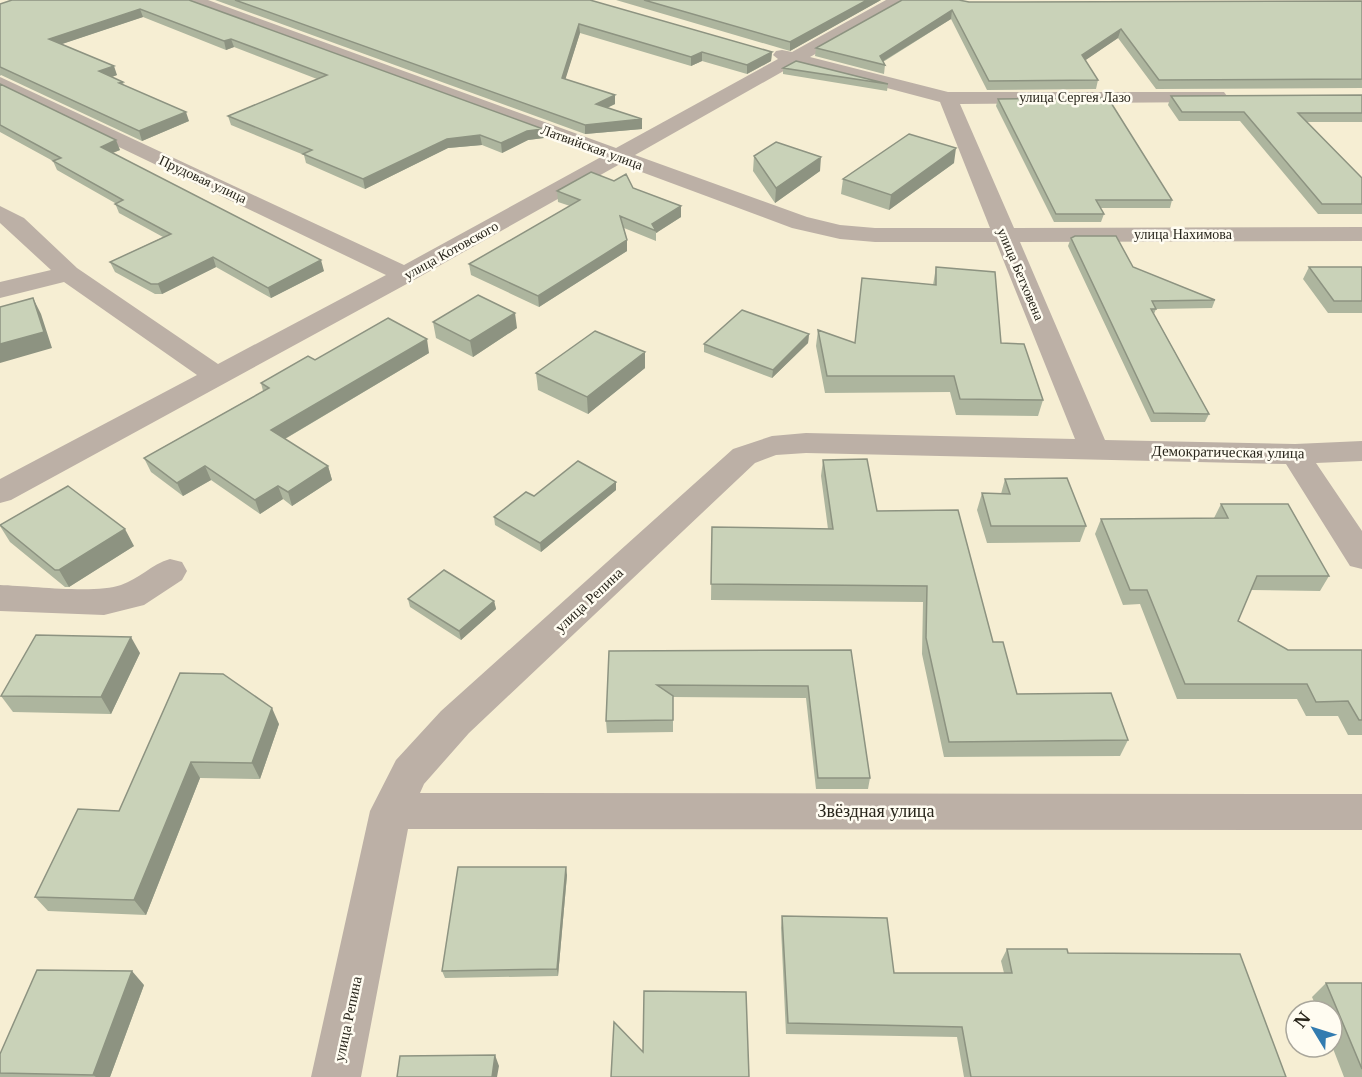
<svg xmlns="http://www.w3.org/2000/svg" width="1362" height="1077" font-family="'Libre Baskerville',serif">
	<rect width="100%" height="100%" fill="#f6eed3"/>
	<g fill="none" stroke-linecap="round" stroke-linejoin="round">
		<path fill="#bcb0a6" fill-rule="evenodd" d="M184,0H208L616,148L778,59L773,55L776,51L782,50L792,52L886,0H906L904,4L810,57L948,92H1224L1227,96L1224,100L1217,102L960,104L1014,228L1362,227V241L1020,242L1105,440L1295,444L1362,441V461L1316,463L1362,531V569L1350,566L1286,464L806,453L776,455L755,463L469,733L424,784L420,793L1362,794V830L408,829L361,1077H311L370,811L396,760L441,711L733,449L772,436L806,433L1075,439L996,242H875L840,239L792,228L620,164L414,280L11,500L0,503V479L197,375L64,282L0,298V282L51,270L0,223V206L24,218L77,268L218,364L386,275L0,90V77L404,265L601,157L186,4ZM796,64L940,102L990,228H875L840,225L807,217L635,155Z
			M170,559L182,562L187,571L182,580L144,605L104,615L0,611V585C30,586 96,594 121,585C139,579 152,564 170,559Z"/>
	</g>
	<path fill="#adb59e" d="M189,0L544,138L528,140L502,153L482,145L448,148L365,189L306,163L304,155L231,125L228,116L317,79L234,47L226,50L143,17L62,44L117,75L112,77L123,82L124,86L189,121L142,141L1,75L0,76V4Z
		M215,0H590L772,52L771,61L747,74L702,61L691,66L580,33L565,79L615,95V104L607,108L642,129L585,134Z
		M616,0H881L790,51Z
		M1362,1V88L1156,89L1118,38L1085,60L1098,80L1096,89L987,90L951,19L883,62L885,65L884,74L815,56L816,48L969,2Z
		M783,68L888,84L887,91L783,74Z
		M0,84L120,150L113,153L324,271L271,298L216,267L162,294H155L115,272L110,262L163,237L119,213L115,203L57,170L53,161L0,132Z
		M1362,95V122H1307L1362,178V214H1318L1240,121H1179L1168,105L1171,96Z
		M998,99L1172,200L1170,208H1100L1104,214L1101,222H1054L996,106Z
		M754,156L820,171L775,203L753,171Z
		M954,163L889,210L841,194L843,179Z
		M633,188L681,217L656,233V241L624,228L627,240V251L539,307L471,275L469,264L570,206L558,202L557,191Z
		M1071,238L1133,267L1215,300L1212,308L1156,309L1154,314L1209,414L1205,422H1151L1068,246Z
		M936,267L1001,343L1043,400L1038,416L956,415L950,392L825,393L816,346L818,330L855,343L933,285Z
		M1309,267H1362V313H1328L1303,279Z
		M433,322L517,328L473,357L436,338Z
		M809,334L808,343L772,378L704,352V344Z
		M429,353L285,439L328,466L332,480L292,506L283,499L260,514L211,480L183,496L151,472L144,458L263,391L261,383L315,360Z
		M645,368L588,414L538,390L536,373Z
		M823,460L877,511L993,642L1017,694L1128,740L1120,756L944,757L922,654L923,602L711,600L712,527L828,529L821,476Z
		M1005,479L1086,526L1080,542L987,543L977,510L982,493L1001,494Z
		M616,490L541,552L495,525L494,517L534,496Z
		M1221,504L1329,576L1320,591L1251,590L1238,621L1288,650H1362V735H1348L1338,716H1306L1297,699H1177L1140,604L1123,605L1095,534L1101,519L1214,518Z
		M0,526L134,546L69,587H65L10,542Z
		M408,599L494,601L496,609L461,640L410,607Z
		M851,650L870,778L868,789H816L806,698L673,697V732L607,733L606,721L609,651Z
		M140,653L111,714L13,712L1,696Z
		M180,673L279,724L260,779L200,778L146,915L48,911L35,897L119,811Z
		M567,875L558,976L445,978L442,971Z
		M782,916L894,973H1004L1001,961L1007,949L1068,953L1286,1077H964L957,1037L786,1034L781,928Z
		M1326,983H1362V1077H1344L1332,1046V1011H1318L1312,997Z
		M144,985L110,1077H0V1054Z"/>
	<path fill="#8d9381" d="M867,0H881L790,51V42Z
		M140,9L143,17L53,47L49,39Z
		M952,10L951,19L880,63V56Z
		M579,24L580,33L563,87L562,78Z
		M1121,29L1118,38L1080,64L1082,55Z
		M231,39L234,47L226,50L224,41Z
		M702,52V61L691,66V57Z
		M772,52L771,61L747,74V65Z
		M114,66L117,75L103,80L99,71Z
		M615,95V104L596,113V104Z
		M186,112L189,121L142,141L139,131Z
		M642,119V129L585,134V125Z
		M543,129L544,138L528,140L502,153L501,143L527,131Z
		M480,135L482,145L448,148L365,189L363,179L447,139Z
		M116,140L120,150L104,156L101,147Z
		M956,148L954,163L889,210L891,195Z
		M821,157L820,171L775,203L776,188Z
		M681,206V217L656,233V231L652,224Z
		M627,240V251L539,307L538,296Z
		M213,257L216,267L162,294L158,284Z
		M321,260L324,271L271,298L268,288Z
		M33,298L41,314L52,348L0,363V344Z
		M515,313L517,328L473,357L470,341Z
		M809,334L808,343L772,378L773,370Z
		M427,339L429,353L276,444L271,430Z
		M645,352V368L588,414L587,397Z
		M205,466L211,480L183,496L177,483Z
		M328,466L332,480L292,506L288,492Z
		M616,482V490L541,552L540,543Z
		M278,486L283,499L260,514L255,500Z
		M125,529L134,546L69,587L59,570Z
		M494,601L496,609L461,640L459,631Z
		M131,637L140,653L111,714L101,697Z
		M272,708L279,724L260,779L252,763Z
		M191,762L200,778L146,915L134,900Z
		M566,867L567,875L558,976L557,969Z
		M132,971L144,985L110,1077H96L93,1075Z
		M495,1055L499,1066L497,1077H492Z"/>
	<path fill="#c9d2b8" stroke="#8d9381" stroke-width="1.5" d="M12,0H189L543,129L527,131L501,143L480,135L447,139L363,179L303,154L312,150L228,116L327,75L231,39L224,41L140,9L49,39L114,66L99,71L123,82L119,83L186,112L139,131L0,67V4Z
		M235,0H590L772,52L747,65L702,52L691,57L579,24L562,78L615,95L596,104L642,119L585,125Z
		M644,0H867L790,42Z
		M902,0H959L969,2L1362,1V79L1159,80L1121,29L1082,55L1098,80L989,81L952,10L880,56L885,65L816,48Z
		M796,61L888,84L783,68Z
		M0,84L116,140L101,147L321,260L268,288L213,257L158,284H151L110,262L171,234L115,204L123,200L53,161L61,158L0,125Z
		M1362,95V113H1298L1362,178V204H1322L1244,112H1182L1171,96Z
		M1108,98L1172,200H1096L1104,214H1056L998,99Z
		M909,134L956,148L891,195L843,179Z
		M776,142L821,157L776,188L754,156Z
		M591,172L614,181L626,174L633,188L681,206L652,224L656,231L620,216L627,240L538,296L469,264L580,200L557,191Z
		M1075,236H1116L1133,267L1215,300L1152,301L1156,309H1151L1209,414L1154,413L1071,238Z
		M936,267L995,272L1001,343L1024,344L1043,400L960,399L954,376H827L818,330L855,343L862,278L936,285Z
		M1309,267H1362V301H1334Z
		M478,295L515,313L470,341L433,322Z
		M33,298L44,332L0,344V307Z
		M742,310L809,334L773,370L704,344Z
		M388,318L427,339L271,430L328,466L288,492L278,486L255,500L205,466L177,483L144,458L269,388L261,383L308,356L315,360Z
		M595,331L645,352L587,397L536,373Z
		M867,459L877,511L958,510L993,642H1003L1017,694L1111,693L1128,740L949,742L926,638L927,586L711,584L712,527L833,529L823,460Z
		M578,461L616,482L540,543L494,517L526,492L534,496Z
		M1067,478L1086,526H991L982,493L1010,494L1005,479Z
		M68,486L125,529L59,570H55L0,525Z
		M1221,504H1288L1329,576H1257L1238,621L1288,650H1362V720H1359L1348,701L1316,702L1307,684H1185L1147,590H1130L1101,519L1228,518Z
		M444,570L494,601L459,631L408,599Z
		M36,635L131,637L101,697L1,696Z
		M851,650L870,778H818L808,686L657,685L673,696V720L606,721L609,651Z
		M180,673L223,674L272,708L252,763L191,762L134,900L35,897L78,809L119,811Z
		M458,867H566L557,969L442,971Z
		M782,916L887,918L894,973H1012L1007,949H1067L1068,953L1240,954L1286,1077H971L962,1027L788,1023Z
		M37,970L132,971L93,1075L0,1073V1054Z
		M1326,983H1362V1069Z
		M644,991L746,992L749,1077H611L614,1022L643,1052Z
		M495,1055L492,1077H397L400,1056Z"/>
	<g text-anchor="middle" stroke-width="5" stroke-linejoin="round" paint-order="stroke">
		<g font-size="14" fill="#28251b" stroke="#fffcf1">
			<text x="1075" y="102">улица Сергея Лазо</text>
			<text transform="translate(592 147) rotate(20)" y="5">Латвийская улица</text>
			<text transform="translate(203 179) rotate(25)" y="5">Прудовая улица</text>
			<text x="1183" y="239">улица Нахимова</text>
			<text transform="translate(451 250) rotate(-29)" y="5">улица Котовского</text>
			<text transform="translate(1021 274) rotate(67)" y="5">улица Бетховена</text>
		</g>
		<g font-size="15" fill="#28251b" stroke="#fffcf1">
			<text transform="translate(1228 452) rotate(1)" y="5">Демократическая улица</text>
			<text transform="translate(589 600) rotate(-43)" y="5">улица Репина</text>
			<text transform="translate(348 1019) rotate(-78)" y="5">улица Репина</text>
		</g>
		<g font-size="18" fill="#28251b" stroke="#fffcf1">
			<text x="876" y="817">Звёздная улица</text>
		</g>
	</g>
	<g transform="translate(1314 1029) rotate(308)"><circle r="28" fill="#fffcf1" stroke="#a9a69b" stroke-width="1.5"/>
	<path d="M0-4.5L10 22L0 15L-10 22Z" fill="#337cb0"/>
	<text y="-9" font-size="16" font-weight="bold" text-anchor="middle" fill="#28251b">N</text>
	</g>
</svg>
